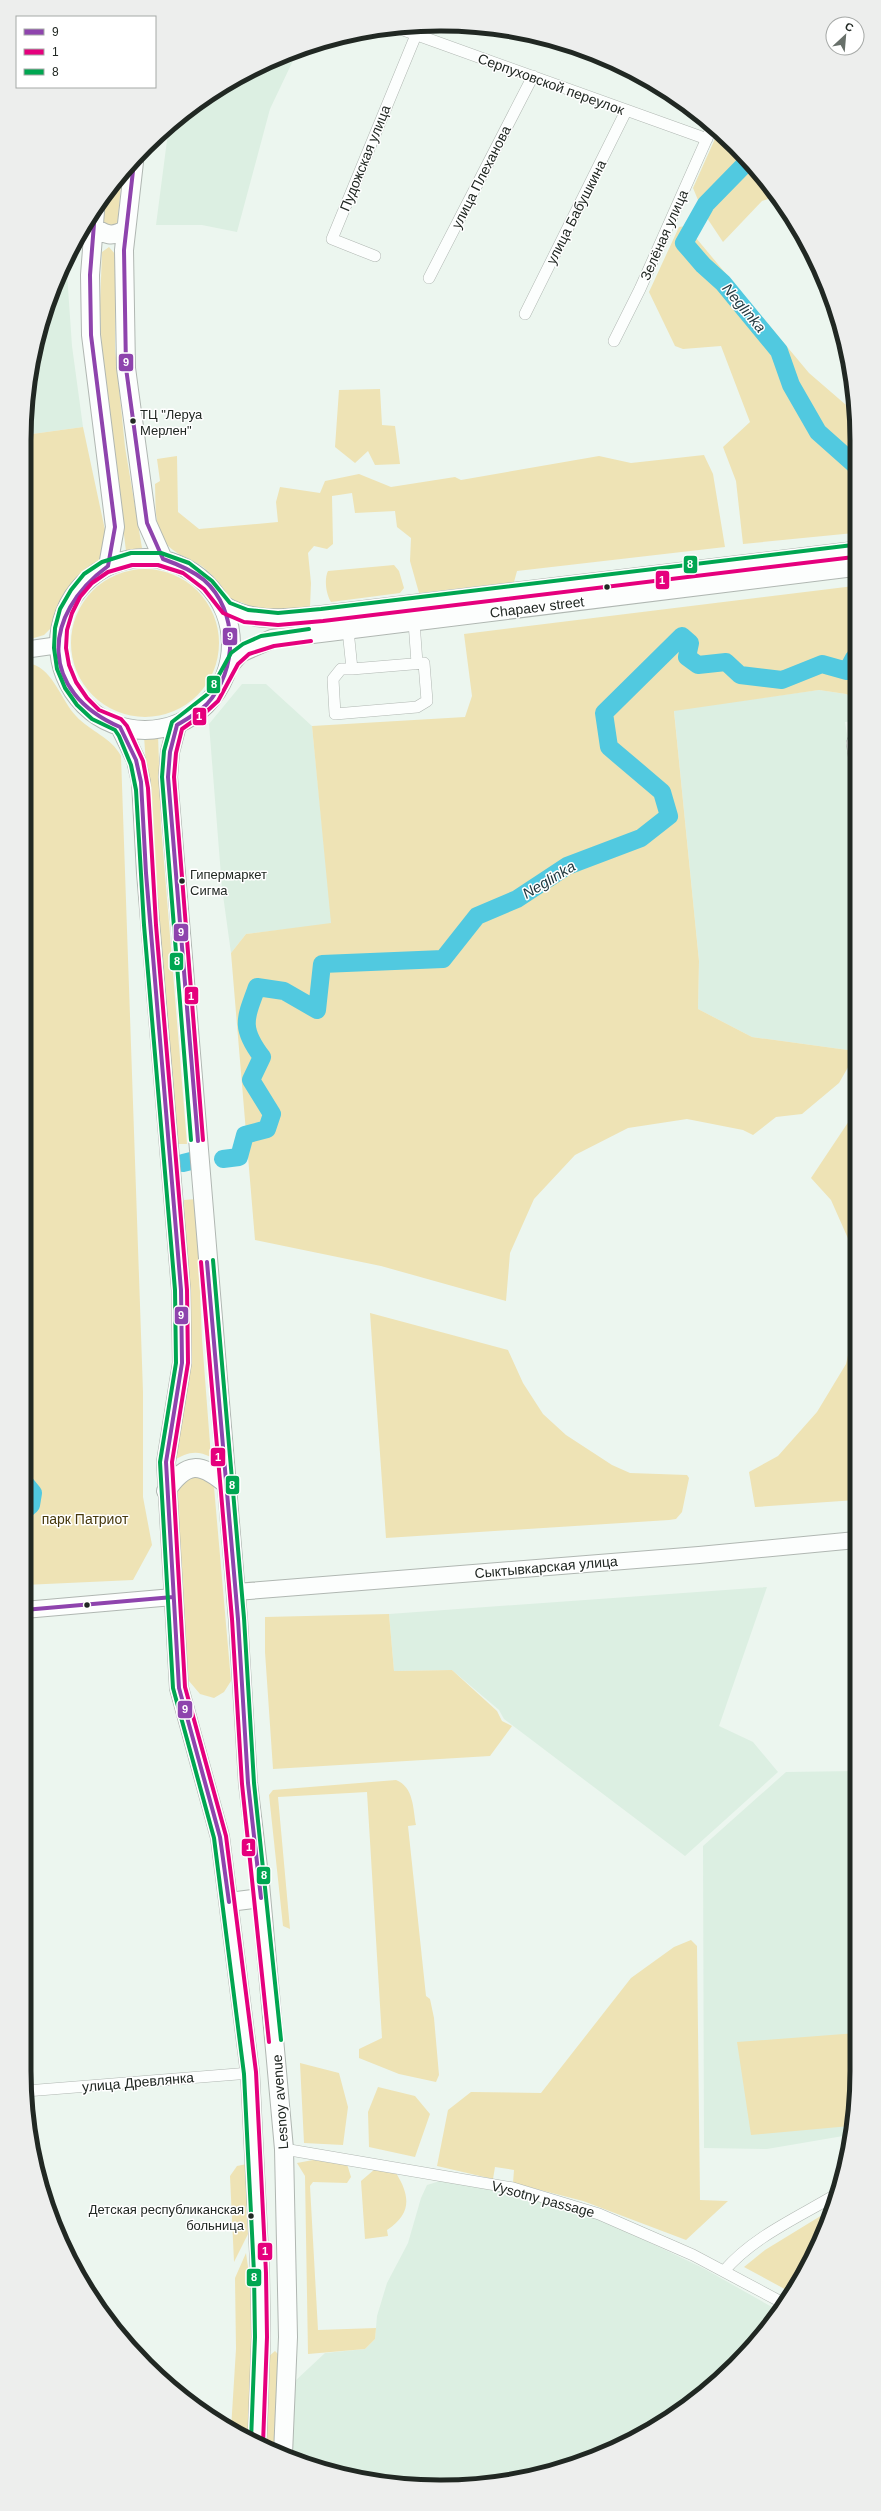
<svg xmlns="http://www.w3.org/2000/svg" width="881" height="2511" font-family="Arial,sans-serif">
	<rect width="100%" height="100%" fill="#ecf6ef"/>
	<path fill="#dcefe2" d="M298,50L270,109L237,232L202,225H156L169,125L232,80Z
		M66,259L72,346L83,427L25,435L38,333Z
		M242,684H266L312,726L332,924L246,934L231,953L222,888L209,724Z
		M819,690L846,694L854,698V721L845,722L854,778L855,1051L752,1037L698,1009L699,961L674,710Z
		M767,1587L719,1726L753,1742L778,1772L685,1856L504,1719L499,1710L452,1670L394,1671L389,1614Z
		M856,1771L857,2070L849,2135L767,2149L704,2148L703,1846L786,1772Z
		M443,2180L508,2192L598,2218L703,2268L779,2311L735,2365L672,2417L600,2455L548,2473L468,2486L386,2483L332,2473L290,2457L294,2382L325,2353L365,2349L375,2339L377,2316L387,2283L408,2243L421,2198L427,2185Z"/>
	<path fill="#eee3b5" d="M718,132L753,166L774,197L762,201L723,242L703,212L693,188Z
		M122,175L117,227L103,224L107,191Z
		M686,226L809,373L853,411L854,533L743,544L736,481L723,447L750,422L721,346L683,349L675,346L649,292L679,227Z
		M109,247L115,254V348L125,447L142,548L126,551L102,358L100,306L102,252Z
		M380,389L382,425L395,426L400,464L375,465L368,451L355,463L335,447L339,390Z
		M83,427L105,530L102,554L97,563L79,578L61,603L56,623L44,635L24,641L25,435Z
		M704,455L713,474L725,547L517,571L514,582L419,593L410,561L411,538L397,527L395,511L355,513L352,493L332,496L333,544L327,549L314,546L308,553L311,583L310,607C286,609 263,614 241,602L235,605C225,591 216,577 203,567C194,560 182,557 173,550C153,535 156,507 155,484L160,481L157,459L177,456L178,512L199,529L278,522L276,502L280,487L320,493L325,481L359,474L391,487L455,477L461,480L599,456L631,463Z
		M394,565L399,571L404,588L400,593L331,602C326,594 324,579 328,571Z
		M71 643a74 74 0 1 1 148 0a74 74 0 1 1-148 0Z
		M854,586V698L846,694L819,690L674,711L699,961L698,1009L752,1037L855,1051V1055L839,1083L802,1114L776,1117L753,1135L743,1130L687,1119L628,1128L575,1155L534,1199L510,1253L506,1301L381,1266L255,1240L231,953L246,934L331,923L312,726L465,717L472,696L464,634Z
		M32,664C54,671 61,700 76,716C91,732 111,737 121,756L143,1392V1497L152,1545L133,1580L24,1585V665Z
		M158,734L161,825L187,1144H172L144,736Z
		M855,1112V1266L854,1252L831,1200L811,1178Z
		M196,1199L202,1339L211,1457C195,1449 187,1453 172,1461L187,1360L184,1200Z
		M370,1313L508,1350L523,1383L543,1414L566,1435L612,1465L630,1473L687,1475L689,1478L682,1512L676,1519L669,1520L386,1538Z
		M855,1325L856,1500L755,1507L749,1472L778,1456L817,1412L846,1364Z
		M202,1474L214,1487L231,1681L224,1692L214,1698L200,1694L189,1681L172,1491L181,1475Z
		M389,1614L394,1671L452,1670L497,1711L502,1721L512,1726L490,1756L273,1769L265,1652V1617Z
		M396,1780C414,1787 413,1809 416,1825L408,1826L426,1996L430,1999L434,2018L439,2075L436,2082L399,2074L359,2058V2049L382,2038L367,1792L278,1797L290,1929L283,1926L269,1795L273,1790Z
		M691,1940L697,1946L700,2200L728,2201L686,2240L583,2201L513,2183L514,2170L495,2167L493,2179L437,2166L448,2110L471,2092L541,2093L631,1978L674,1947Z
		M857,2033V2071L850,2126L751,2135L737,2042Z
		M300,2063L339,2073L348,2107L343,2145L304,2143Z
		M378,2087L415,2096L430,2114L415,2157L369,2147L368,2112Z
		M313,2160L347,2164L351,2177L347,2183L313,2182L310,2186L318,2330L376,2328L375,2339L365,2349L308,2354L305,2176L297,2163Z
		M247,2164L250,2194L246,2208L248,2234L234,2262L230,2176L237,2166Z
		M375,2169L396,2173C411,2197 411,2214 387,2230L388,2236L365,2239L361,2181Z
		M832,2209L825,2230L792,2293L744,2267L765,2250Z
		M246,2253C256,2314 253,2377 248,2439L231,2429L236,2349L235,2278Z
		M275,2351L281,2357L276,2451L262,2446L268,2357Z"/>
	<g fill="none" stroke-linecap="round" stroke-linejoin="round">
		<path stroke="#51c9e0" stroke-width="18" d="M748,161L706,204L684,243L703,265L723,283L779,351L791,385L818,432L854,464
			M223,1159L239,1157L245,1135L267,1129L272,1114L251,1080L262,1057C240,1028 245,1019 257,987L284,991L317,1010L322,964L443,959L477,916L517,899L567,866L641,838L669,816L662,792L609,747L604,713L682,636L690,643L687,657L698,665L726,662L740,675L782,680L822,664L847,671L854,658
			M183,1163L191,1161
			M24,1482L33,1493L31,1505L24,1511"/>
		<g stroke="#b0b7b2" stroke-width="12">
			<path id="street" d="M395,27L707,139
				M375,256L332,239L416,35
				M429,278L533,76
				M525,314L626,111
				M614,341L640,289L712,127
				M414,622L417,663
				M348,630L352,669L424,663L427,701L417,707L335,714L333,679L341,669H352
				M854,738L852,743L854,757
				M26,2091L250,2073
				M284,2149L513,2188L599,2214L693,2255L785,2304
				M724,2271C754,2236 799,2217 837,2194"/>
		</g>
		<g stroke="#b0b7b2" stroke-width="18">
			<path id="secondary" d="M24,650L59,645
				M236,1592L699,1555L856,1540
				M24,1610L173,1597"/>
		</g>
		<g stroke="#b0b7b2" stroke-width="20">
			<path id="primary" d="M134,162L124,250L126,368L147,523L163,559
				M95,211L90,275L91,335L115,527L108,566
				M93,226C105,235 112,238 126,229
				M59 644a86 86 0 1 1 172 0a86 86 0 1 1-172 0Z
				M223,605C255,624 287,618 322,615L854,551
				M229,666L240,653L272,639L854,567
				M177,725L170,752L168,777L238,1619L248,1783L260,1884L284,2149L288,2337L283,2454
				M120,727L136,760L141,782L146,873L181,1290L182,1363L166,1462L179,1688L220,1837L250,2073L260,2273L261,2337L257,2444
				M166,1491C187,1461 200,1462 227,1485
				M229,1902L261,1898"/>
		</g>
		<use href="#street" stroke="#fcfefd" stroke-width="11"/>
		<use href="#secondary" stroke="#fcfefd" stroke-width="16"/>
		<use href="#primary" stroke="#fcfefd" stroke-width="18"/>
		<g stroke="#fff" stroke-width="7">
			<path id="bus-1" d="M134,162L124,250L126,368L147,523L163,559
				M95,211L90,275L91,335L115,527L108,566
				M163,559C177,564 192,570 204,580C239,611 238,670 207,704C198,713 187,719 177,725
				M108,566C41,615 39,692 120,727
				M177,725L170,752L168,777L198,1141
				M120,727L136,760L141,782L146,873L181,1290L182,1363L166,1462L179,1688L220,1837L229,1902
				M207,1262L238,1619L248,1783L261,1898
				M24,1610L173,1597"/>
		</g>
		<g stroke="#fff" stroke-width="7">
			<path id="bus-2" d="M203,1140L174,777L176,753L182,729L206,712L218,701L238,664L249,654L274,646L311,641
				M201,1262L232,1619L242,1784L269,2042
				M263,2444L267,2337L266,2273L256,2072L226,1836L185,1687L172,1462L188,1363L187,1290L156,925L148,788L143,761L127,726L121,719L99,710L87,698L76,682L69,665L66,648L67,630L72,613L80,597L92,583L108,572L132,565H158L183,573L204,589L223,613L244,622L278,625L323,621L854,557"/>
		</g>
		<g stroke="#fff" stroke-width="7">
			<path id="bus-3" d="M191,1140L162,777L164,751L172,722L209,693L231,653L243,644L261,636L309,629
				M213,1260L244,1618L254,1783L281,2040
				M251,2441L255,2337L254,2273L244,2074L214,1838L173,1688L160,1462L176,1363L175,1290L144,925L136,790L131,765L119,736L115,730L92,719L77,705L65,688L57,669L54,648L55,628L60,609L71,590L84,574L102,562L131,553H161L189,563L212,581L230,603L248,610L278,613L321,609L853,545"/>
		</g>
		<use href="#bus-1" stroke="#8e44ad" stroke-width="4"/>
		<use href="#bus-2" stroke="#e5007d" stroke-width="4"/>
		<use href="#bus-3" stroke="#00a651" stroke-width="4"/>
	</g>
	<g fill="#212823" stroke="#fff" stroke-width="1.5">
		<circle cx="133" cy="421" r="3.5"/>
		<circle cx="607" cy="587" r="3.5"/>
		<circle cx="182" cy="881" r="3.5"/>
		<circle cx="87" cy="1605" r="3.5"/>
		<circle cx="251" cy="2216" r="3.5"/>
	</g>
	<g text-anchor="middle" stroke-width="3" stroke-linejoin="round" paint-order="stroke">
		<g font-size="13" fill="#212823" stroke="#fff" text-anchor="start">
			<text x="140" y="419">ТЦ "Леруа<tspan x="140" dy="16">Мерлен"</tspan></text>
			<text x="190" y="879">Гипермаркет<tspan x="190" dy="16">Сигма</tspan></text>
			<text x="244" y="2214" text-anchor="end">Детская республиканская<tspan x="244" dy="16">больница</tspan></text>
		</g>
		<g font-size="14" fill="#212823" stroke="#fff">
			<text transform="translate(551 84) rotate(20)" y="5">Серпуховской переулок</text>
			<text transform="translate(365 158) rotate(-68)" y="5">Пудожская улица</text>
			<text transform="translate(481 177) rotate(-63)" y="5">улица Плеханова</text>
			<text transform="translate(576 212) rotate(-63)" y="5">улица Бабушкина</text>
			<text transform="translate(664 235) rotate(-66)" y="5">Зелёная улица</text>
			<text transform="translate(537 607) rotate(-7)" y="5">Chapaev street</text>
			<text transform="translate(546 1567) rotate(-5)" y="5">Сыктывкарская улица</text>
			<text transform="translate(138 2082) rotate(-5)" y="5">улица Древлянка</text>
			<text transform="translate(280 2102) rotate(-94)" y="5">Lesnoy avenue</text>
			<text transform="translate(543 2199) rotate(15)" y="5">Vysotny passage</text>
		</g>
		<g font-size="14" fill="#46380b" stroke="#fff">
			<text x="85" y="1524">парк Патриот</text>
		</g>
		<g font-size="15" font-style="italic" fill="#1f363d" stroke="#fff">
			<text transform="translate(744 308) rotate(50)" y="5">Neglinka</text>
			<text transform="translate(549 880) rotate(-31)" y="5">Neglinka</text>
		</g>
	</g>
	<path d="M0 0H881V2511H0ZM440 31H441A409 409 0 0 1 850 440V2071A409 409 0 0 1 441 2480H440A409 409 0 0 1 31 2071V440A409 409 0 0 1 440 31Z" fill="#edeeed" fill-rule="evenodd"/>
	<path fill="none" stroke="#212823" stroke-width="5" d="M440 31H441A409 409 0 0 1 850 440V2071A409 409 0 0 1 441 2480H440A409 409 0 0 1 31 2071V440A409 409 0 0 1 440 31Z"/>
	<g stroke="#fff" stroke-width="1.5">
		<rect x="118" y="353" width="16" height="19" rx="4" fill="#8e44ad"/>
		<rect x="683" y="555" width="15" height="19" rx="4" fill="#00a651"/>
		<rect x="655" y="570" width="15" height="20" rx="4" fill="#e5007d"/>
		<rect x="222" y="627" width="16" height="19" rx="4" fill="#8e44ad"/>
		<rect x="206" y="675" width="15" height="19" rx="4" fill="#00a651"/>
		<rect x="192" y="707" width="15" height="19" rx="4" fill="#e5007d"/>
		<rect x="173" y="923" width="16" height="19" rx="4" fill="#8e44ad"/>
		<rect x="169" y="952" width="15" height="19" rx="4" fill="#00a651"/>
		<rect x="184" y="986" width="15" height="19" rx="4" fill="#e5007d"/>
		<rect x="174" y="1306" width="15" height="19" rx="4" fill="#8e44ad"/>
		<rect x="210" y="1447" width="16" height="20" rx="4" fill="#e5007d"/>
		<rect x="225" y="1475" width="15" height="20" rx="4" fill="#00a651"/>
		<rect x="177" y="1700" width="16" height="19" rx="4" fill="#8e44ad"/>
		<rect x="241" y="1838" width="15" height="19" rx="4" fill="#e5007d"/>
		<rect x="256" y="1866" width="15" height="19" rx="4" fill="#00a651"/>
		<rect x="257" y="2242" width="16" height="19" rx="4" fill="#e5007d"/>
		<rect x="246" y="2268" width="16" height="19" rx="4" fill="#00a651"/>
	</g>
	<g font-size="11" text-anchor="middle" font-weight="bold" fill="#fff">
		<text x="126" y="366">9</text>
		<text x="690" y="568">8</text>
		<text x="662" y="584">1</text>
		<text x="230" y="640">9</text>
		<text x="214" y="688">8</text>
		<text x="199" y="720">1</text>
		<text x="181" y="936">9</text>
		<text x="177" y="965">8</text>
		<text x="191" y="1000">1</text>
		<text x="181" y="1319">9</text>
		<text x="218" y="1461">1</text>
		<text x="232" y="1489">8</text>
		<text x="185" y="1713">9</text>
		<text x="249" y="1851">1</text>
		<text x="264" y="1879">8</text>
		<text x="265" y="2255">1</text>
		<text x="254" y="2281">8</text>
	</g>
	<rect x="16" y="16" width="140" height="72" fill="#ffffff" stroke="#a6a9a7"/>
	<rect x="24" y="29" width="20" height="6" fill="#8e44ad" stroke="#a6a9a7"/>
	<text x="52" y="36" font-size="12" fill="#212823">9</text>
	<rect x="24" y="49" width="20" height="6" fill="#e5007d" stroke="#a6a9a7"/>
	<text x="52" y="56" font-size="12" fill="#212823">1</text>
	<rect x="24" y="69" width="20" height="6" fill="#00a651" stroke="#a6a9a7"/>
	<text x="52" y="76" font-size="12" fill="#212823">8</text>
	<g transform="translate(845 36) rotate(26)"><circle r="19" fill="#ffffff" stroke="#a6a9a7"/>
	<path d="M0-3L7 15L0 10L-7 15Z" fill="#68706a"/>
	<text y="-6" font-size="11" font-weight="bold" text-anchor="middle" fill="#212823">С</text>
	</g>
</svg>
